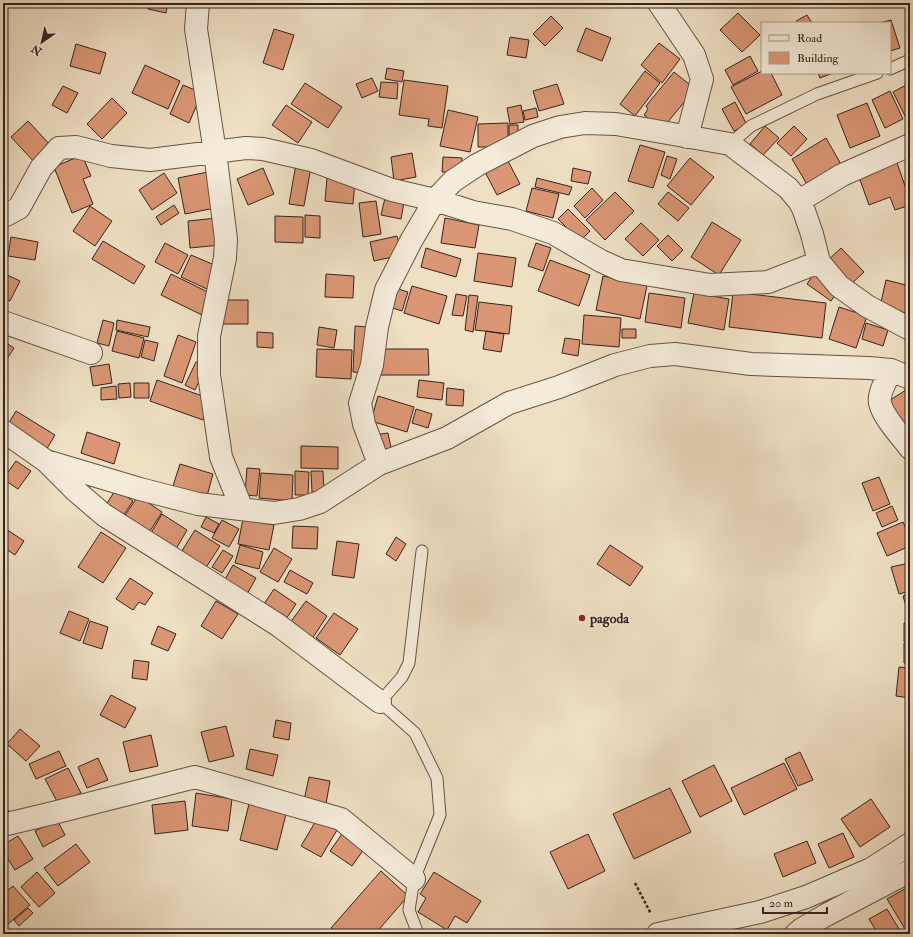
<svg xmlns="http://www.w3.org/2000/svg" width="913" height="937" font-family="'IM FELL Double Pica',serif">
	<rect width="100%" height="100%" fill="#efe0c4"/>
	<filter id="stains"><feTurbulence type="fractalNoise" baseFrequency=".005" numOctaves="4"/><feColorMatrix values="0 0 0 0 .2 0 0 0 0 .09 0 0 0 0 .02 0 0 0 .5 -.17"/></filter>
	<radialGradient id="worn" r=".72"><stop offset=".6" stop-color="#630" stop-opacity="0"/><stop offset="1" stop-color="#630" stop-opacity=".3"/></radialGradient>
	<path fill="#db9775" stroke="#35231d" d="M150,3H168L166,13L148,9Z
		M738,13L760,35L742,52L720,30Z
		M807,15L812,23H797L796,21Z
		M551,16L563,28L545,46L533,34Z
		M891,20L900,48L890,51V23H879Z
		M586,28L611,38L602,61L577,51Z
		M274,29L294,35L283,70L263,63Z
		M510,37L529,40L526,58L507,55Z
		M659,43L680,59L662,83L641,65Z
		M76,44L106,53L100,74L70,66Z
		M750,56L758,71L733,85L725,70Z
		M145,65L180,81L168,109L132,93Z
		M387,68L404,71L402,82L385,79Z
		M645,71L660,83L635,116L620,104Z
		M762,71V73H771L782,95L746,114L731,87Z
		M674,72L695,89L662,129L644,115L648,109L646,106Z
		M818,73H833L820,78Z
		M372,78L378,91L362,98L356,84Z
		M404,80L448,86L442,128L428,126L429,119L399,115Z
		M381,82L398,83L397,99L379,97Z
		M305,83L342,107L328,128L291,104Z
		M910,83V116L906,118L893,92Z
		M557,84L564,104L539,111L533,91Z
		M183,85L202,93L189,123L170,114Z
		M63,86L78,93L67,113L52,105Z
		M890,91L903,119L885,128L872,100Z
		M112,98L127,113L102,139L87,124Z
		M735,102L747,125L734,131L722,109Z
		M867,103L880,136L850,148L837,115Z
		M286,105L312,122L298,143L272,125Z
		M521,105L524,122L510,124L507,108Z
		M536,108L538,117L525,120L523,111Z
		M448,110L478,117L470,152L440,146Z
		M28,121L53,148L36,164L11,137Z
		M508,123V147H478V124Z
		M509,125H518V138H509Z
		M765,126L779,138L763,155L750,144Z
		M794,126L807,139L791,156L777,143Z
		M826,138L842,166L808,186L792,159Z
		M640,145L665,152L653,188L628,181Z
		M412,153L416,177L394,181L391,157Z
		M82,155L91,176L83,179L93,204L72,213L54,167Z
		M667,156L677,159L670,179L661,175Z
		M443,157L462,158L461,172H442Z
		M690,158L714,177L691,205L667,186Z
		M508,161L520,184L497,195L485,172Z
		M897,163L910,200V205L895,210L890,197L869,205L859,177Z
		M296,164L311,167L304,206L289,204Z
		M263,168L274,194L248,205L237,179Z
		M573,168L591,172L588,184L571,181Z
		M208,172L215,208L185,214L178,178Z
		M164,173L177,193L152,210L139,190Z
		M327,178L355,181L353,204L325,201Z
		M537,178L572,187L569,195L535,187Z
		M532,188L559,194L553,218L526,211Z
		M592,188L603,200L585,218L574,206Z
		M615,192L634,211L605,240L586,220Z
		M668,192L689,208L678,221L658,204Z
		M385,198L404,202L401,219L381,215Z
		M376,201L381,234L363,237L359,203Z
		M174,205L179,213L161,225L156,217Z
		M90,206L112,221L95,246L73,231Z
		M568,209L590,231L580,241L558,219Z
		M305,215L320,216V238L305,237Z
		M275,216L303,217V243L275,242Z
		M217,218L220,245L190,248L188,221Z
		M445,218L479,225L475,248L441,243Z
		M712,222L741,240L719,275L691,257Z
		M641,223L659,240L643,256L625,239Z
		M668,235L683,250L672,261L657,246Z
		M397,236L402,255L374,261L370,242Z
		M11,237L38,242L35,260L8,256Z
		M103,241L145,266L134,284L92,259Z
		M165,243L188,255L178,274L155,262Z
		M536,243L551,248L543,271L528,266Z
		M426,248L461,259L456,277L421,267Z
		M841,248L864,272L848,287L825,263Z
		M478,253L516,258L512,287L474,281Z
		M191,255L219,267L209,290L181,277Z
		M550,260L590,275L579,306L538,291Z
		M3,273L20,281L10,301L3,298Z
		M171,274L214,295L204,316L161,295Z
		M326,274L354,276L353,298L325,297Z
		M814,274L838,291L831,301L807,284Z
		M603,276L647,286L640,319L596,310Z
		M886,280L910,286V314L880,307Z
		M412,286L447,296L439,324L404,313Z
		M395,288L408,292L402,311L389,307Z
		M733,292L826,303L822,338L729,327Z
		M649,293L685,298L681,328L645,322Z
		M694,293L729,299L724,330L688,323Z
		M456,294L467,296L463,316L452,315Z
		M469,295L478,296L473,332L465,330Z
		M223,300H248V324H223Z
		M479,302L512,306L509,334L475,330Z
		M839,307L867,316L856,348L829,339Z
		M584,315L621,318L619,347L582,344Z
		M103,320L114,323L109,346L97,343Z
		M117,320L150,327L148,337L116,330Z
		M866,323L888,330L883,346L862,339Z
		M355,326L368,327L365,373L353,372Z
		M319,327L337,330L334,348L317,345Z
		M622,329H636V338H622Z
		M117,331L144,338L139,358L112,351Z
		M486,331L504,334L501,352L483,349Z
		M257,332L273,333V348L257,347Z
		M178,335L196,342L182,383L164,376Z
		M565,338L580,340L578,356L562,353Z
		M145,340L158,343L154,361L141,357Z
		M3,341L14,348L3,365Z
		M317,349L352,350L351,379L316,377Z
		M377,349H428L429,375H377Z
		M196,362L206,367L195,390L185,385Z
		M109,364L112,383L93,386L90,367Z
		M157,380L211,399L203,420L150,401Z
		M419,380L444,383L442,400L417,397Z
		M130,383L131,397L119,398L118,384Z
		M134,383H149V398H134Z
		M116,386L117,399L101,400V388Z
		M447,388L464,390L463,406L446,405Z
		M906,390L910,396V426L905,429L887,402Z
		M378,396L414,407L407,432L371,421Z
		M416,409L432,414L428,428L412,423Z
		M16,411L55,435L45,452L6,428Z
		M87,432L120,443L114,464L81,453Z
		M388,433L391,448L377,451L374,435Z
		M301,446L338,447V469L301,468Z
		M16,461L31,471L18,489L3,479Z
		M180,464L213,474L207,496L173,486Z
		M247,468L260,469L257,496L245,495Z
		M295,471L309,472L308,495H295Z
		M311,471H323L324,492H312Z
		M261,473L293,475L292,501L259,498Z
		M879,477L890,504L873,511L862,483Z
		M116,489L133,501L121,519L104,508Z
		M138,496L162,512L147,536L122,520Z
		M892,506L898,520L882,527L876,513Z
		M162,514L187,530L176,549L151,533Z
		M206,517L219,524L214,533L201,527Z
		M243,519L274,525L269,550L238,544Z
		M222,520L239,529L229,547L212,538Z
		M903,522L910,538V546L887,556L877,533Z
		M293,526L318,527L317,549L292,548Z
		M6,529L24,541L15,555L3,547V533Z
		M195,530L220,546L203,572L178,557Z
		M101,532L126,548L103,583L78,567Z
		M396,537L406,544L396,561L386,554Z
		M337,541L359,544L354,578L332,575Z
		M240,545L263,552L259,569L235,563Z
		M610,545L643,567L630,586L597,564Z
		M274,548L292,559L278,582L260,572Z
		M223,550L233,556L222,573L212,567Z
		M910,563V591L899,594L891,567Z
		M233,565L256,578L246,596L223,583Z
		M290,570L313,583L307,594L284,582Z
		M130,578L153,593L145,605L139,602L133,610L116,599Z
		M274,589L296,604L282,625L260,610Z
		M910,594V620L903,596Z
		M216,601L238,614L222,639L201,626Z
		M306,601L327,616L310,642L287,627Z
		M69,611L89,619L80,641L60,633Z
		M334,613L358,629L340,655L316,638Z
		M90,621L108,627L102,649L83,643Z
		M904,623H910V642H904Z
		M158,626L176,634L168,651L151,644Z
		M904,643H910V663H904Z
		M134,660L149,662L147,680L132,678Z
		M899,667L910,668V698L896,696Z
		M111,695L136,708L125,728L100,715Z
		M276,720L291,723L289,740L273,737Z
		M226,726L234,756L209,762L201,732Z
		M20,729L40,746L26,761L7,744Z
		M151,735L158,766L130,772L123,742Z
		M250,749L278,755L273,776L246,769Z
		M59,751L66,766L36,779L29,764Z
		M800,752L813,780L798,786L785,759Z
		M98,758L108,780L87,788L78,767Z
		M784,763L797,789L744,815L731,788Z
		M714,765L732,801L700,817L682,781Z
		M68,768L81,793L59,805L45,779Z
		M309,777L330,781L326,804L304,800Z
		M670,788L691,832L634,859L613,814Z
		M196,793L232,799L228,831L192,826Z
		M871,799L890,827L860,847L841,819Z
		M185,801L188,830L155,834L152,805Z
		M249,804L286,814L277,850L240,840Z
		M3,805L9,811L3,816Z
		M317,819L337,830L321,857L301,846Z
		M57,820L65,835L43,847L35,831Z
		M843,833L854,857L829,868L818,844Z
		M342,834L364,849L352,866L330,851Z
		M588,834L605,871L568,889L550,852Z
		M18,836L33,859L15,870L3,851V845Z
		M807,841L816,863L783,877L774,854Z
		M76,844L90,862L58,886L44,868Z
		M381,871L408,896L375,934H338L331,928Z
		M37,872L55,893L39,907L21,887Z
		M434,872L481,901L467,923L455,916L447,930L418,912L426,898L420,894Z
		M13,886L30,905L7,925L3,921V894Z
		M910,886V926L905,929L887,899Z
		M28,908L33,913L19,926L14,920Z
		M887,909L902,934H878L869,919Z
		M3,927L9,934H3Z
		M867,930L869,934H858Z"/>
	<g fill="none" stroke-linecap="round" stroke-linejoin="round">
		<g stroke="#645247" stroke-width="13">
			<path id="service" d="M890,69L910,60
				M730,144L751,126L817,94L877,73
				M418,934L409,910L414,879L440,815L437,778L415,733L380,702L402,677L409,663L422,551"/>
		</g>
		<g stroke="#645247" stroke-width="24">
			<path id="minor" d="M198,3L196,29L215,152L226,239L225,258L209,336V375L221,457L242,509
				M659,3L694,55L702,79L687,137
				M799,201L842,175L910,145
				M3,214L6,215L19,208L41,168L59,148L76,147L111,156L150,160L246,148L263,149L311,160L392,190L435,200L473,212L512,219L553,233L601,261L621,270L710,285L768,282L819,262
				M3,322L91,353
				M891,370C887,380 878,392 880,403C883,417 901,436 910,448
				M3,431L46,461L140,489L198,504L274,513L299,509L320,502L379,464L447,438L509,403L559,387L615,365L650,356L675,354L751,364L869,368L891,370L910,378
				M48,463L76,491L104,515L278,625L380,702
				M379,464L364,424L360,403L372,365L377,327L386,290L411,241L435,200L453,181L477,165L533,136L560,127L585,123L616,124L730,144L788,188L799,201L803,208L812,234L819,262L839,286L867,306L910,329
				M3,825L53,813L195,777L341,819L414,879
				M658,934L760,912L806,897L871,869L910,844
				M796,934L802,929L826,915L910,871"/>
		</g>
		<path stroke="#35231d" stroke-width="2.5" stroke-dasharray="3 2" stroke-linecap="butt" d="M635,883L651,914"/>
		<use href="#service" stroke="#f5ebd9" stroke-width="11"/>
		<use href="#minor" stroke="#f5ebd9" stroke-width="22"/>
	</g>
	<circle fill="#8f2418" stroke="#f5ebd9" stroke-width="1.5" cx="582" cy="618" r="4"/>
	<g text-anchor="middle" stroke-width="3" stroke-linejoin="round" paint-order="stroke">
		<g font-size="14" font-weight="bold" fill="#35231d" stroke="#f5ebd9" text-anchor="start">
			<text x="590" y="623">pagoda</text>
		</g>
	</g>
	<rect width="913" height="937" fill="none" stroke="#efe0c4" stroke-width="16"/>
	<rect x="4" y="4" width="905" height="929" fill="none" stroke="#35231d" stroke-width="2"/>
	<rect x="8" y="8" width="897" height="921" fill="none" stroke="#35231d"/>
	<rect x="761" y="22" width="130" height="52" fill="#f5ebd9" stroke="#a89b8e"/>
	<rect x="769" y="35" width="20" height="6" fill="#f5ebd9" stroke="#a89b8e"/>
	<text x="797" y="42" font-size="12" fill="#35231d">Road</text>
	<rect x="769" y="52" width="20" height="12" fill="#db9775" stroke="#a89b8e"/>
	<text x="797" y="62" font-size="12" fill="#35231d">Building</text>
	<g transform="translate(42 42) rotate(214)" stroke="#f5ebd9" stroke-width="3" paint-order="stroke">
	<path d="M0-3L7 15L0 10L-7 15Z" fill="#35231d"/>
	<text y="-6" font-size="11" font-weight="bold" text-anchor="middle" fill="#35231d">N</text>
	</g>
	<path d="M763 907v6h64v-6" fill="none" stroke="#35231d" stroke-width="2"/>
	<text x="769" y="907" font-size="12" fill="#35231d" stroke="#f5ebd9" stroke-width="3" paint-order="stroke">20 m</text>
	<rect width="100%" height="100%" filter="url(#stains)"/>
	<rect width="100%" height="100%" fill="url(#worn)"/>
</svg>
